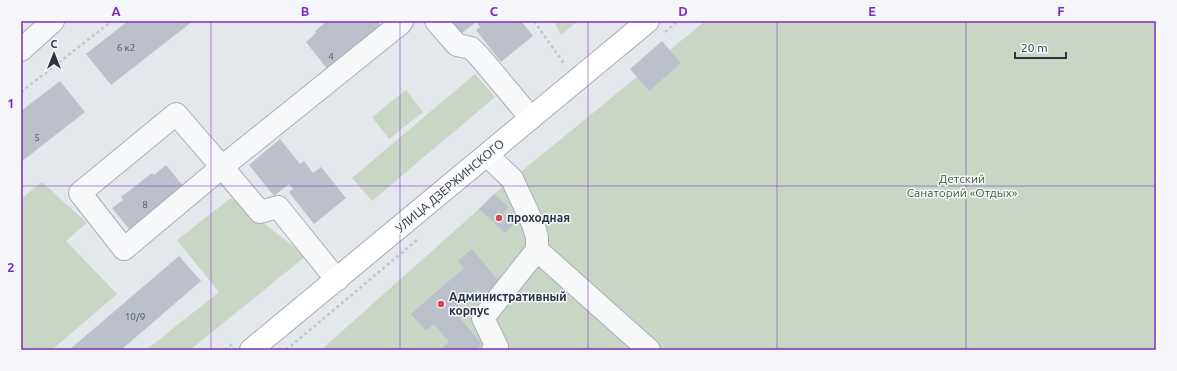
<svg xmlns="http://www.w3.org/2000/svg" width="1177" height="371" font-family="Ubuntu,sans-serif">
	<rect width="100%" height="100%" fill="#e4e7ec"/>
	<path fill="#c9d6c5" d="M554,21H578L561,35Z
		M705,21H1156V350H321L479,209L494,194Z
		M475,74L495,97L372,201L352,178Z
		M406,90L423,112L389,139L372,117Z
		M42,182L87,223L66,241L117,294L52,350H21V199Z
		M231,198L306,256L190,350H146L219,292L177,240Z"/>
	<path fill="#bbc0ca" d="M128,21H193L111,85L86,54Z
		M327,21H377L381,26L328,70L306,42L316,33L315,31Z
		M450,21H521L533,36L501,62L476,30L480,27L476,22L461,34Z
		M662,41L681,63L649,91L630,69Z
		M60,81L85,112L21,162V111Z
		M280,139L300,164L304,161L313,173L321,167L346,198L314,224L289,192L293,189L289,184L274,196L249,165Z
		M166,165L188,192L134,235L112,208L123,200L121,197L152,173L154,175Z
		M494,194L509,207L503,213L515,223L505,233L479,209Z
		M472,249L502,285L486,298L478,289L453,310L482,344L475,350H446L443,347L449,342L434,324L426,331L411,314L464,268L458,261Z
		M179,256L201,281L121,350H69Z"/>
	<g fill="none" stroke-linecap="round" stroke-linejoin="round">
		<g stroke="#a9aeb7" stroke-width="24">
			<path id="minor" d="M436,21L457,45L471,48L479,56L531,118
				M21,50L53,21
				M487,155L512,179L533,224L537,237V250L483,318L497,347L493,350
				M537,250L649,350
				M337,280L278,207L260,212L222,167L176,114L80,193L124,249L222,167L400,24L402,21"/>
		</g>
		<g stroke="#a3abb8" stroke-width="24">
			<path id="major" d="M251,350L648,21"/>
		</g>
		<path stroke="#c2c5cb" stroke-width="2.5" stroke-dasharray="3 3" stroke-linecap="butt" d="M534,21L565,65
			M665,32L678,21
			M21,92L112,21
			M225,350L233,343
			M286,350L417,240"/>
		<use href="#minor" stroke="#f7f8fa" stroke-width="22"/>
		<use href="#major" stroke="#fff" stroke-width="22"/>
	</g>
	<path fill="none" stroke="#7b2cbf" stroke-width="1" stroke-opacity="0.55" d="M211,21V350M400,21V350M588,21V350M777,21V350M966,21V350M21,186H1156"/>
	<g fill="#d1495b" stroke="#f4f6f9" stroke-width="1.5">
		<circle cx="499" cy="218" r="4"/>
		<circle cx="441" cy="304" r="4"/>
	</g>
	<g text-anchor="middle" stroke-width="3" stroke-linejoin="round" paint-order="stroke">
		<g font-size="10" fill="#4f5766">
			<text x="126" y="51">6 к2</text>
			<text x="331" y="60">4</text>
			<text x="37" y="141">5</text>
			<text x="145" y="208">8</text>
			<text x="135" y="320">10/9</text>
		</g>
		<g font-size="12" fill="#3f6138" stroke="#f4f6f9">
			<text x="962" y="183">Детский<tspan x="962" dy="14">Санаторий «Отдых»</tspan></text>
		</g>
		<g font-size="12" fill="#2b3445" stroke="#f4f6f9">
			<text transform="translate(450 186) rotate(-40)" y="4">УЛИЦА ДЗЕРЖИНСКОГО</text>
		</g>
		<g font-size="12" font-weight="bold" fill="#2b3445" stroke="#f4f6f9" text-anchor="start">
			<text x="507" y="222">проходная</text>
			<text x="449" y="301">Административный<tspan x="449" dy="14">корпус</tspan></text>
		</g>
	</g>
	<rect width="1177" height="371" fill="none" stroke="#f4f6f9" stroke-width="44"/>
	<g transform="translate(54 54)" stroke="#f4f6f9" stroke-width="3" paint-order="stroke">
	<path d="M0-3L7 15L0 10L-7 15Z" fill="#2b3445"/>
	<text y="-6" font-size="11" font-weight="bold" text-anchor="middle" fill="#2b3445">С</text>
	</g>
	<path d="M1015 52v6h51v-6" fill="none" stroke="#2b3445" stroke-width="2"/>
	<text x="1021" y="52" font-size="12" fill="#2b3445" stroke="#f4f6f9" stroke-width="3" paint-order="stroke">20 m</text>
	<rect x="22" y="22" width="1133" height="327" fill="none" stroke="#7b2cbf" stroke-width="1.5"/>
	<g font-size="13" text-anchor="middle" font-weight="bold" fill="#7b2cbf">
		<text x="116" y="16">A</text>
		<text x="305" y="16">B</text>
		<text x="494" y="16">C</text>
		<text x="683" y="16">D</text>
		<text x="872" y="16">E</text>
		<text x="1061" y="16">F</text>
		<text x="11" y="108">1</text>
		<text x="11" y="272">2</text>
	</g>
</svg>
